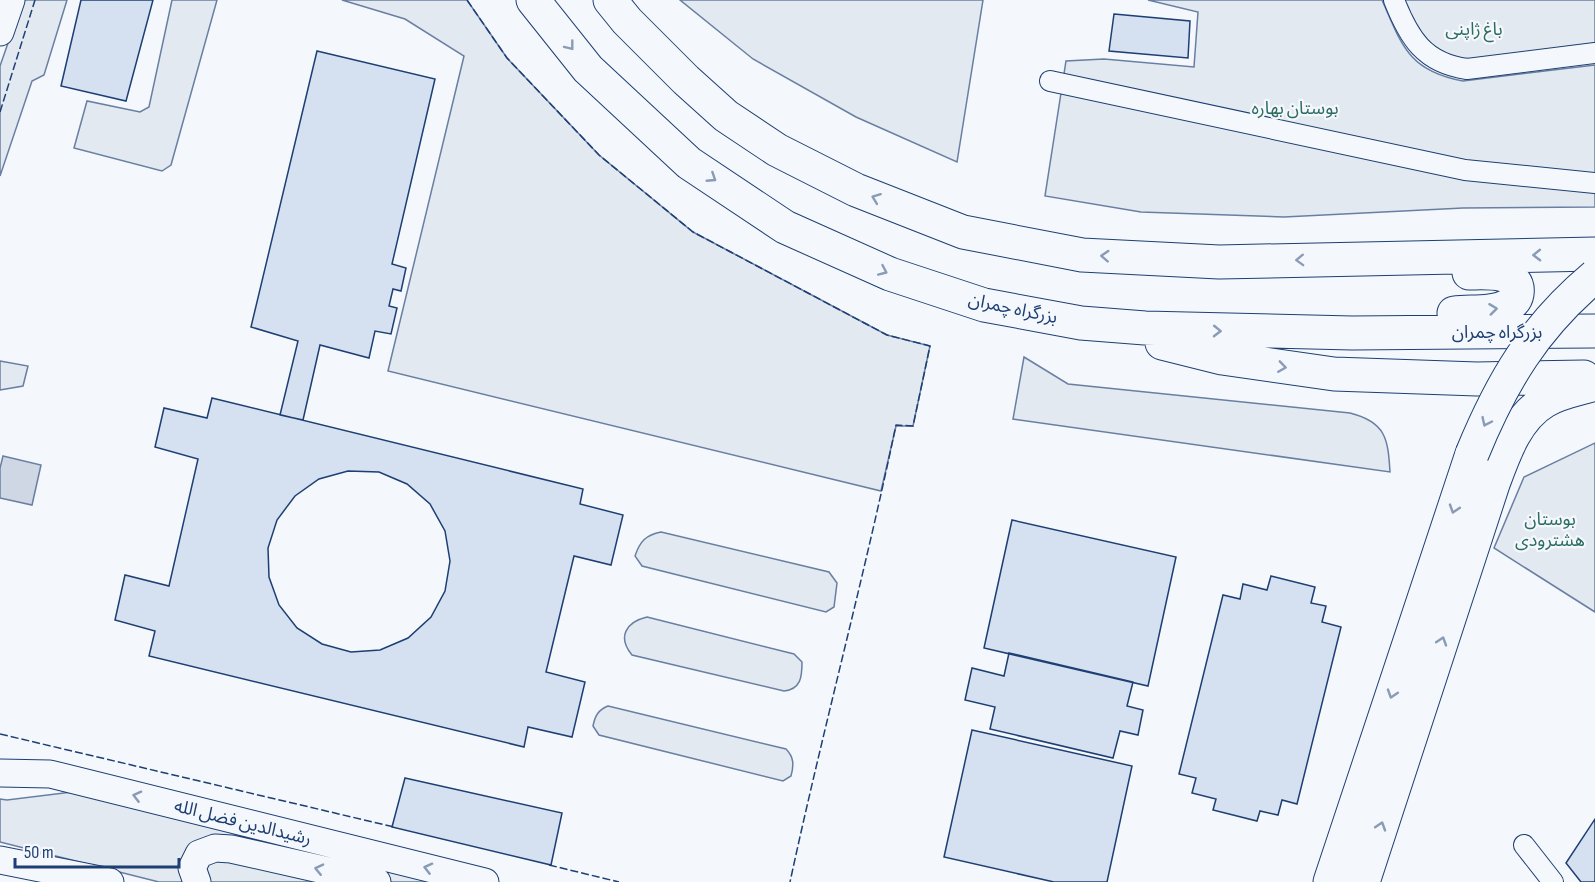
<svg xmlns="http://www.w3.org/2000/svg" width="1595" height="882" font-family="'Sofia Sans Condensed','Noto Sans Arabic',sans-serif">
	<rect width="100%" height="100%" fill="#f4f7fb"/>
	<path fill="#e3e9f0" stroke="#687fa3" stroke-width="1.5" d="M23,0H67L44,75L32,81L0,176V66Z
		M172,0H217L171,165L162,171L74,148L87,101L140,112L149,107Z
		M342,0H467L507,58L599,155L693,232L887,335L930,346L913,426H896L881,491L388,371L464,56L405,19Z
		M680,0H983L957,162L856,117L753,59Z
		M1148,0H1382C1402,46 1409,71 1463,81L1595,65V207L1463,208L1284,217L1141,212L1045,196L1066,61L1104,59L1194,67L1198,12Z
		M1398,0H1595V46L1462,60L1424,44Z
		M1024,357L1068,384L1350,413C1386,422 1388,439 1390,472L1013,419Z
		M0,361L28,366L23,386L0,390Z
		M1595,443V612L1494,548L1524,477Z
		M661,532L829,572L837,583L834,607L826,612L642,566L635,556C640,541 646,535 661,532Z
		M647,617L794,654L802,662C802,677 801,689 784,691L632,655C617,637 626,622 647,617Z
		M608,706L786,749C794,757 794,765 791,776L783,781L599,735L593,726C595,716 598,710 608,706Z
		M72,792L449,882H159L0,842V799L7,800Z"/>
	<path fill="#cfd7e4" stroke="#687fa3" stroke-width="1.5" d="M3,456L41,465L32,505L0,498V468Z"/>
	<path fill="#d5e0f0" stroke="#1d3f73" stroke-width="1.5" fill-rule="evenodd" d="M81,0H153L126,101L61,86Z
		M1114,14L1190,21L1188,58L1109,51Z
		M317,51L435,79L392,264L406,268L401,291L393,289L389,306L397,308L391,334L375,331L369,358L320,345L303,420L280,415L298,341L251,327Z
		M212,398L583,489L580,504L623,515L611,565L574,556L546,672L585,682L572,737L528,727L524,747L149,656L155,631L115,620L125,575L169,586L198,459L155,447L164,408L207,418ZM348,471L379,472L407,484L430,504L445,531L450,561L445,591L431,617L408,638L380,650L351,652L322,644L297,628L279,605L269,577L268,548L277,520L295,496L319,479Z
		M1012,520L1176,557L1148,686L984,648Z
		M1271,576L1315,587L1311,603L1326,606L1322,622L1341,627L1297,804L1282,800L1278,815L1260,811L1257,821L1213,810L1216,799L1192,793L1196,778L1179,774L1223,595L1240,599L1243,584L1267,590Z
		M1009,653L1133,682L1127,706L1143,710L1138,735L1120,731L1113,758L990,729L995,707L965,700L972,668L1004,676Z
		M972,730L1132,766L1107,882H1054L944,857Z
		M405,778L562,813L551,865L392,827Z
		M1595,819V882H1581L1566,863Z"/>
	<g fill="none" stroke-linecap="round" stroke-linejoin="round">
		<g stroke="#1d3f73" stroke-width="22">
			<path id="street" d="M1394,0C1409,38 1424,63 1467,69L1595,53
				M1050,81L1465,170L1595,183
				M1524,845L1553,882"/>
		</g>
		<g stroke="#1d3f73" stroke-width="29">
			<path id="secondary" d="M0,32L11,0
				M0,773L50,774L485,882
				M0,860L110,882
				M197,882L192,868L199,854L215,848L231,849L377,882"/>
		</g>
		<g stroke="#1d3f73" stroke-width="35">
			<path id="highway" d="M533,0L588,69L689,163L785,227L890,274L984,305L1081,323L1145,328L1352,333L1595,331
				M610,0L627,21L686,80L726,116L777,150L856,190L963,232L1082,255L1219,262L1595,254
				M1454,313C1470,311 1491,314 1505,307C1511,305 1516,300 1517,294C1521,269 1483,273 1469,273
				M1162,343L1222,358L1334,374L1477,379L1584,377
				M1330,882L1472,454
				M1363,882L1493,484C1504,454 1516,418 1545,401C1559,392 1579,389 1595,384"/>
		</g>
		<use href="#street" stroke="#f4f7fb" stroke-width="20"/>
		<use href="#secondary" stroke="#f4f7fb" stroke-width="27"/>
		<use href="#highway" stroke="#f4f7fb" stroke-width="33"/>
		<g stroke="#1d3f73" stroke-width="35" stroke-linecap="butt">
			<path id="highway-bridge" d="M1472,454C1502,381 1534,327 1595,276"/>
		</g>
		<use href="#highway-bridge" stroke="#f4f7fb" stroke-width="33"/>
		<path stroke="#1d3f73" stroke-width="1.5" stroke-dasharray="8 3" stroke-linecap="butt" d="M467,0L507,58L599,155L693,232L887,335L930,346L913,426L896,425C864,578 823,729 790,882
			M0,112L35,0
			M0,734L394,827
			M549,865L619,882"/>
	</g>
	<defs><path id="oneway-chevron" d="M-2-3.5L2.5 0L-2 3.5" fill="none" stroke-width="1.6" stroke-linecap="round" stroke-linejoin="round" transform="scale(1.5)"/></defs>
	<g stroke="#889bb7">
		<use href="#oneway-chevron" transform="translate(570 46) rotate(52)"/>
		<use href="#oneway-chevron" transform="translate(712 178) rotate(33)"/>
		<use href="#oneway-chevron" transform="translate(876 198) rotate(-159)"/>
		<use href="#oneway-chevron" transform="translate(1537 255) rotate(179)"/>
		<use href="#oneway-chevron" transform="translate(1105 256) rotate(-177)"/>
		<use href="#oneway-chevron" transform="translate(1300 260) rotate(178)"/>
		<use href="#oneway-chevron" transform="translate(883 271) rotate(24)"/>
		<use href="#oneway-chevron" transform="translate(1493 309) rotate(-7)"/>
		<use href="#oneway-chevron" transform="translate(1217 331) rotate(1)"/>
		<use href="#oneway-chevron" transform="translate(1282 367) rotate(8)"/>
		<use href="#oneway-chevron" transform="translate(1486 422) rotate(115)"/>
		<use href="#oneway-chevron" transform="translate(1454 509) rotate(108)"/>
		<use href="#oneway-chevron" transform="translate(1442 641) rotate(-72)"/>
		<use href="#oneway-chevron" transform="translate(1392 694) rotate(108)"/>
		<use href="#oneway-chevron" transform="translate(137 796) rotate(-166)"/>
		<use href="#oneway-chevron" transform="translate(1381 826) rotate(-72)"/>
		<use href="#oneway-chevron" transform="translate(428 868) rotate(-166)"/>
		<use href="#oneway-chevron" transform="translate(319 869) rotate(-167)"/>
	</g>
	<g text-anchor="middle" stroke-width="4.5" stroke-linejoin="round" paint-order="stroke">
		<g font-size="18" fill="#2c6c60" stroke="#f4f7fb">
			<text x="1474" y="35">باغ ژاپنی</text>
			<text x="1295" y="114">بوستان بهاره</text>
			<text x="1550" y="525">بوستان<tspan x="1550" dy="21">هشترودی</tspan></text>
		</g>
		<g font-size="18" fill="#1d3f73" stroke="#f4f7fb">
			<text transform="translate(1013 308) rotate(12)" y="6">بزرگراه چمران</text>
			<text x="1497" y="338">بزرگراه چمران</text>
			<text transform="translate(243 822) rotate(14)" y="6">رشیدالدین فضل الله</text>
		</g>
	</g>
	<path d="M15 858v9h164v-9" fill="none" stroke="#1d3f73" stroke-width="3"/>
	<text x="24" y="858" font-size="18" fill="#1d3f73" stroke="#f4f7fb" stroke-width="4.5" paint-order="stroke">50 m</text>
</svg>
